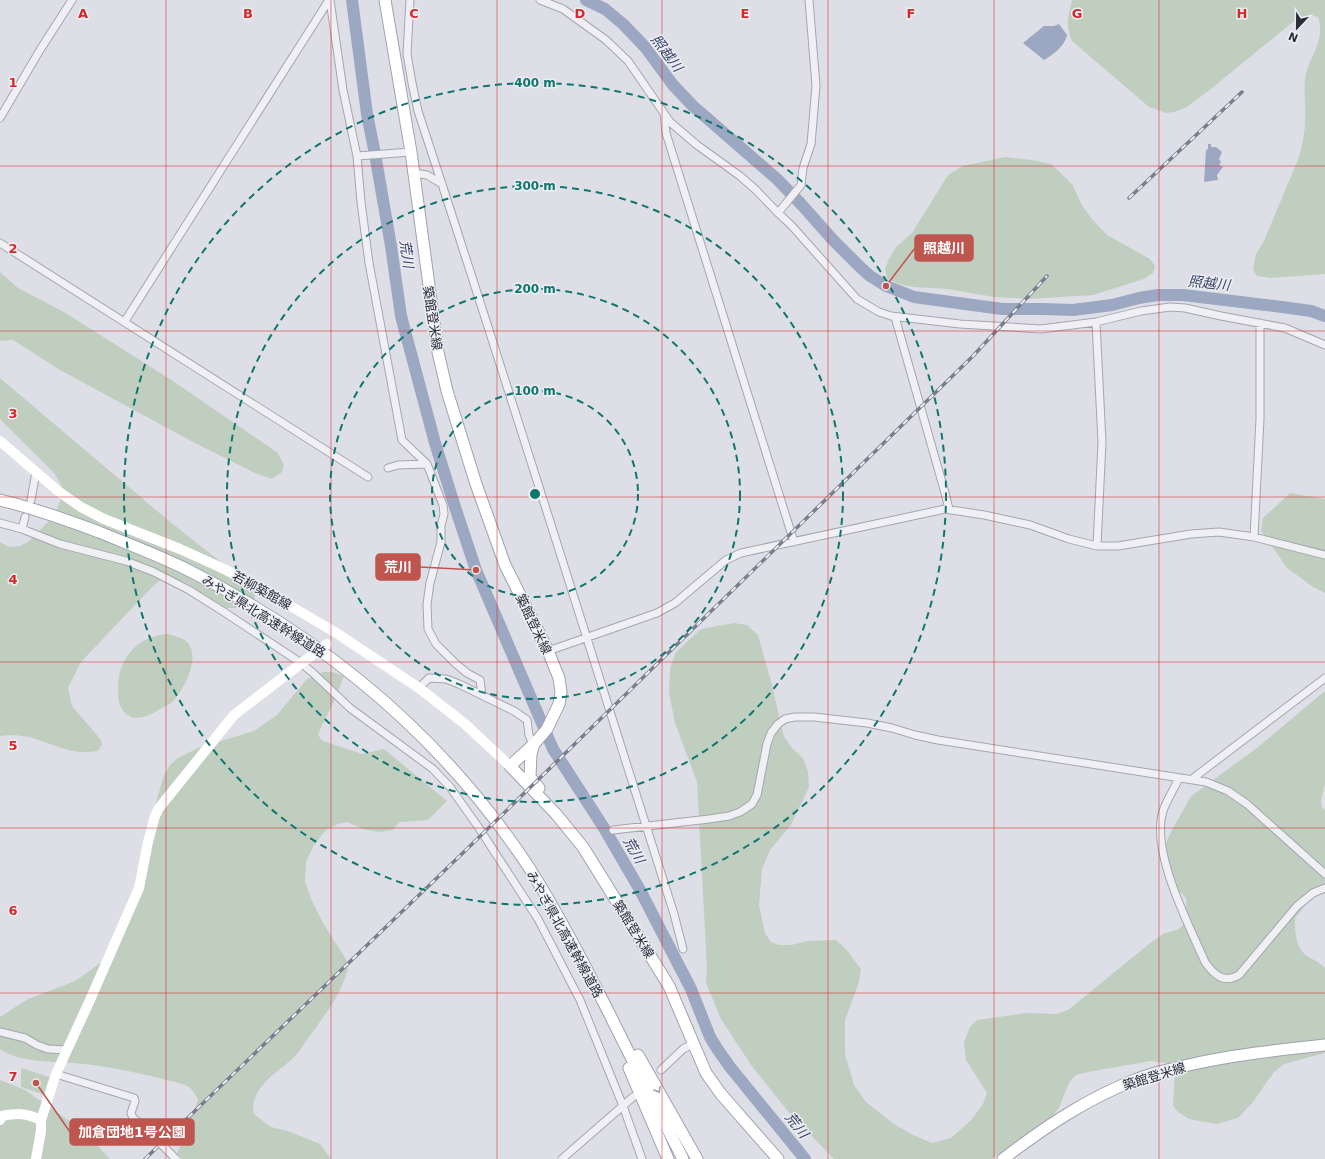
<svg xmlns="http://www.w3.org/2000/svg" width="1325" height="1159" font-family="'DejaVu Sans','Noto Sans JP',sans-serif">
	<rect width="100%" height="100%" fill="#dedfe6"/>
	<path fill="#c0cec0" d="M1072,0H1325V274L1271,278L1257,276L1253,270L1256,254L1264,241L1299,157C1304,141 1306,124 1305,108C1305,95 1303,83 1307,70C1313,51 1325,39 1318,17C1307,13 1297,20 1288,26L1211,89L1187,107L1174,112L1166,113L1149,107L1072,41C1065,23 1068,18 1072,0Z
		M1005,157L1032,160L1051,164L1072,184L1082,205L1092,219L1107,235L1150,259L1155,266L1153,273L1144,279L1093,295L1029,299L994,297L948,289L914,287L899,284L887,279L885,269L889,259L896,247L912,233L948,175L963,166Z
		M0,272L18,288L64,312L173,381L278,453L284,465L282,472L272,479L255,473L193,442L60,370L13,340L0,341Z
		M0,378L169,521L250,585L255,596L251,608H223L197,592L189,584L173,578L164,577L154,585L81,662L68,688L72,706L101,740L102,744L98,751C90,752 81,753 73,751C45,745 32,732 0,736V542L9,547L20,546L28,542L54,516L60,501L63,489L55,474L0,419Z
		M1290,493L1325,499V593L1313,587L1287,568L1261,531L1263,518Z
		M734,623L747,625L758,635L771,681L784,737L793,749L803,758L808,772L809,787L791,825L770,850L762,869L759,905L765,933L771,942L779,945H791L808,941L836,940L846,949L861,969L859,982L845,1020V1054L854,1085L866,1102L894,1124L911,1134L932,1143L951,1138L972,1119L983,1104L987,1093L966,1060L964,1042L970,1027L977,1020L1026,1013L1056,1014L1068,1010L1149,944L1163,934L1179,929L1184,924L1186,918V898L1170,882L1162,865L1165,845L1171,832L1191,796L1257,748L1325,691V784L1321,800L1322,807L1325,810V890L1312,897L1295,918C1295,931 1295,947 1307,956C1314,960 1319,962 1325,968V1053L1284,1064L1274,1072L1253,1102L1238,1118L1217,1124L1199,1121L1189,1119L1178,1112L1173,1106L1175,1071L1171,1065L1165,1063L1151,1061L1093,1071L1076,1075L1069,1083L1059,1108L1050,1119L992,1159H834L791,1115L751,1065L721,1019L706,983L707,969L697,782L675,723L669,693L670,668L676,652L701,629Z
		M168,634C174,636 182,637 187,642C201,656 185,688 174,700C171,704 166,706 162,708C149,716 132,725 122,709C118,703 118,696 118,689C118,658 137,636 168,634Z
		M323,672H333L344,676L336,697L318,734L320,738L323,741L362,754L384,749L447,801L428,820L400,822L392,830L379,832L363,829L347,822L338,824L326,830L314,845L306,862L305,881L311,899L323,923L349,964C343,992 326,1014 309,1037C304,1044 299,1053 292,1059C283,1068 270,1075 262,1086C256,1094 251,1104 254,1114L271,1127L288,1131L320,1144L331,1159H175L198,1100C196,1095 194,1092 190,1088C183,1083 174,1082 167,1080C136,1072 105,1066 74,1063C51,1061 19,1063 0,1049V1017L28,999L75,981L102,962L124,929L157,799L164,775L170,765L178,758L198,748L254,731L277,715L307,679Z
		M21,1068L52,1078L45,1095L21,1087Z
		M0,1080L25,1090L85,1132L110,1159H0Z"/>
	<path fill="#9ca7c2" d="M1059,24L1067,35C1064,47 1054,54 1044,60L1023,43L1044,26H1054Z
		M1208,144H1211V147H1216L1222,152L1219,159L1221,162L1219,165L1223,167L1217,175L1218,180L1204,182L1206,150L1208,149Z"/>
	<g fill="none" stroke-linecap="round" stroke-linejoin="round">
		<path stroke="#9ca7c2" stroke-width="12" d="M352,0L367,114L375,154L391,246L401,316L435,443L455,507L476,570L553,749L604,828L640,890L691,989L710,1037L718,1050L730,1067L805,1159
			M586,0L605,9L623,24L645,47L673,85L693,106L777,179L801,204L833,240L859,266L870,276L886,286L914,297L1002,309H1043L1073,310L1112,305L1139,298L1158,295H1183L1282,307L1311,311L1325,316"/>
		<g stroke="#a4a6af" stroke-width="9">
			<path id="street" d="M330,0L343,90L357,156L361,202L369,263L402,440L427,464L398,465L388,468
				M410,0L407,54L412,83L418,111C506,378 589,646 674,914L683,949
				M540,0L563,9L606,40L628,61L670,122L697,145L740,176L756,190L778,213L791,225L857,299L879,312L891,316L960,324L1041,329L1096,322L1141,311L1170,307L1185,308L1221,316L1285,328L1325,345
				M664,113L666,133L794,542
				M0,118L40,50L72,0
				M357,156L411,152
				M413,173L427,175L442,184
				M778,213L801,185L803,168L811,144L816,86L809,0
				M0,243L368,477
				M895,317L945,493L949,509
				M125,321L329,0
				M1096,322L1102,442L1097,546
				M427,464L443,505L444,514L441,526V542L430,583L427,604L428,629L436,644L455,663L467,673L480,680L482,695
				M31,500L36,472
				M0,523L22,529L60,544L126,561L154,572L189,590L224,612L301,663L313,673L350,708L433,769L450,787L479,828L538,919L580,1000L623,1106L642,1159
				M22,529L25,517
				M1254,537L1260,419V323
				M548,651L657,613L675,603L726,560L741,553L945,509L984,515L1030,525L1069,539L1097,546H1118L1191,534L1219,532L1254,537L1325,555
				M419,688L429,678L446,679L459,684L514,711L527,720C529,729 527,737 534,744
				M1179,778C1174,789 1167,800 1163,811C1150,851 1189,925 1205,962C1214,975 1224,984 1239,975L1297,906L1313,893L1325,888
				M1192,779L1325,678
				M613,830L709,819L729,816L740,812L752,804L757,795L767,744L771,733L778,724L785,719L795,717H814L867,723L892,728L915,735L938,740L1206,782L1228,791L1247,804L1325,874
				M0,1032L25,1038L37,1045L48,1049L67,1050
				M661,1070L683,1049L693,1044
				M56,1074L134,1098L135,1101L131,1113L133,1118L141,1124
				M562,1159L633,1097"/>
		</g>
		<g stroke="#9ea2b0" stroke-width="13">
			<path id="primary" d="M385,0L411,152L438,352L447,391L476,484L505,565L548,651L559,678L561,692L559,704L547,729L534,744L510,766L556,814L583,847L669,986L706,1073L721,1094L778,1159
				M0,500C34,508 67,520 99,532C128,544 158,555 186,569C325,639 444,738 530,869C559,915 584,964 609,1013C633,1062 658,1110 683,1159
				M534,744L531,754L530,777L539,788
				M638,1055L697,1159
				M629,1068L668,1159
				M1003,1159C1045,1127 1086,1099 1135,1080C1150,1073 1168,1070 1184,1066C1231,1055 1278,1050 1325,1045"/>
		</g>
		<use href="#street" stroke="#f0f0f4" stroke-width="7"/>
		<path stroke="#fff" stroke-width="10" d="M0,441L58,491L81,507L104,519L180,549L224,569L260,588L338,634L419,688L465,724L510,766
			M0,1120L2,1116C18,1113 26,1113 41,1120
			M36,1159L41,1131V1120L56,1074L90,1000L139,888L148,842L155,816L159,808L234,715L303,662"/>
		<use href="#primary" stroke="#fff" stroke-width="11"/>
		<g stroke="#797d8d" stroke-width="3.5">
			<path id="rail" d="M1129,198L1242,92
				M145,1159L468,848L973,356L1047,276"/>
		</g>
		<use href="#rail" stroke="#edeef3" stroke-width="2" stroke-dasharray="6" stroke-linecap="butt"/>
		<g stroke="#a4a6af" stroke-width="9" stroke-linecap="butt">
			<path id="street-bridge" d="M141,1124L176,1159"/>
		</g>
		<use href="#street-bridge" stroke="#f0f0f4" stroke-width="7"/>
		<path stroke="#fff" stroke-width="10" d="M303,662L327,644"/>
	</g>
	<defs><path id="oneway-chevron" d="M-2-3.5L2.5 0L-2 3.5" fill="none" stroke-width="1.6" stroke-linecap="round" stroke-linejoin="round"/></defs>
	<use stroke="#9fa0a6" href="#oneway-chevron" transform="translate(658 1090) rotate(60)"/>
	<path fill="none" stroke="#d62828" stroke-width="1" stroke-opacity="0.55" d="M166,0V1159M331,0V1159M497,0V1159M662,0V1159M828,0V1159M994,0V1159M1159,0V1159M0,166H1325M0,331H1325M0,497H1325M0,662H1325M0,828H1325M0,993H1325"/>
	<g fill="none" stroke="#0f766e" stroke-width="2" stroke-dasharray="7 5">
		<circle cx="535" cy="494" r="103"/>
		<circle cx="535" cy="494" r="205"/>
		<circle cx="535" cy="494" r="308"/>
		<circle cx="535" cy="494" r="411"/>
	</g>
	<g text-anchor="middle" stroke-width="3" stroke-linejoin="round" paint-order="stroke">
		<g font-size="13" fill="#292c3a" stroke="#edeef3">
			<text transform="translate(433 318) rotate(81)" y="5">築館登米線</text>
			<text transform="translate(262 590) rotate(29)" y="5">若柳築館線</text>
			<text transform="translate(264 616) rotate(32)" y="5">みやぎ県北高速幹線道路</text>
			<text transform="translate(534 624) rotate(64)" y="5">築館登米線</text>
			<text transform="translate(634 929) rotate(58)" y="5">築館登米線</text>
			<text transform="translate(565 934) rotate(61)" y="5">みやぎ県北高速幹線道路</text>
			<text transform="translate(1154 1076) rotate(-17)" y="5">築館登米線</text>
		</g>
		<g font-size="14" font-style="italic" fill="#384469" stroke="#edeef3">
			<text transform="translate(667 53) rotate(53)" y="5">照越川</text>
			<text transform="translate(407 254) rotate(82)" y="5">荒川</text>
			<text transform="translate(1209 283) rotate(6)" y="5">照越川</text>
			<text transform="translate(634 850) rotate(60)" y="5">荒川</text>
			<text transform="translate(797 1125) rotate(51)" y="5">荒川</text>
		</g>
	</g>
	<g font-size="13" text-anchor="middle" font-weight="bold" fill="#d62828" stroke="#edeef3" stroke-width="3" stroke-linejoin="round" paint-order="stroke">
		<text x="83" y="18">A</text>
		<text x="248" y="18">B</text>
		<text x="414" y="18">C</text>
		<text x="580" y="18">D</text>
		<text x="745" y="18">E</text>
		<text x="911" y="18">F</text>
		<text x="1077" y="18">G</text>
		<text x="1242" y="18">H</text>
		<text x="13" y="87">1</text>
		<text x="13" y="253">2</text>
		<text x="13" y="418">3</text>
		<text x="13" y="584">4</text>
		<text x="13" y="750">5</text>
		<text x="13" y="915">6</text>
		<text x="13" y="1081">7</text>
	</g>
	<circle cx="535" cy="494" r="6" fill="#0f766e" stroke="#edeef3" stroke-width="2"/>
	<g font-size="12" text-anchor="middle" font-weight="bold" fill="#0f766e" stroke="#edeef3" stroke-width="3" stroke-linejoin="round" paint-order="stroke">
		<text x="535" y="87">400 m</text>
		<text x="535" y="190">300 m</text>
		<text x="535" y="293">200 m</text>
		<text x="535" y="395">100 m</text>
	</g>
	<path fill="none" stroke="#be554f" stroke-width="1.5" d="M886 286L915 248M476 570L420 567M36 1083L70 1132"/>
	<g fill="#be554f" stroke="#edeef3" stroke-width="1.5">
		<circle cx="886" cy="286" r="4"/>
		<circle cx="476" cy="570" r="4"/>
		<circle cx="36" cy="1083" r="4"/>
	</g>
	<g fill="#be554f" stroke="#be554f" stroke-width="1.5">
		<rect x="915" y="235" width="58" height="26" rx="4"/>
		<rect x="376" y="554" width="44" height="26" rx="4"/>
		<rect x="70" y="1119" width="124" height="26" rx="4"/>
	</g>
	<g font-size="14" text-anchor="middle" font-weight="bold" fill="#fff">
		<text x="944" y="253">照越川</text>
		<text x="398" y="572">荒川</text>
		<text x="132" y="1137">加倉団地1号公園</text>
	</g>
	<g transform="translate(1297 28) rotate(202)" stroke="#edeef3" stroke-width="3" paint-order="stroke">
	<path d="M0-3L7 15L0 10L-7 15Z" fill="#292c3a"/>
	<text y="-6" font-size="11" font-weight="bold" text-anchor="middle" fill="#292c3a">N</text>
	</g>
</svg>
